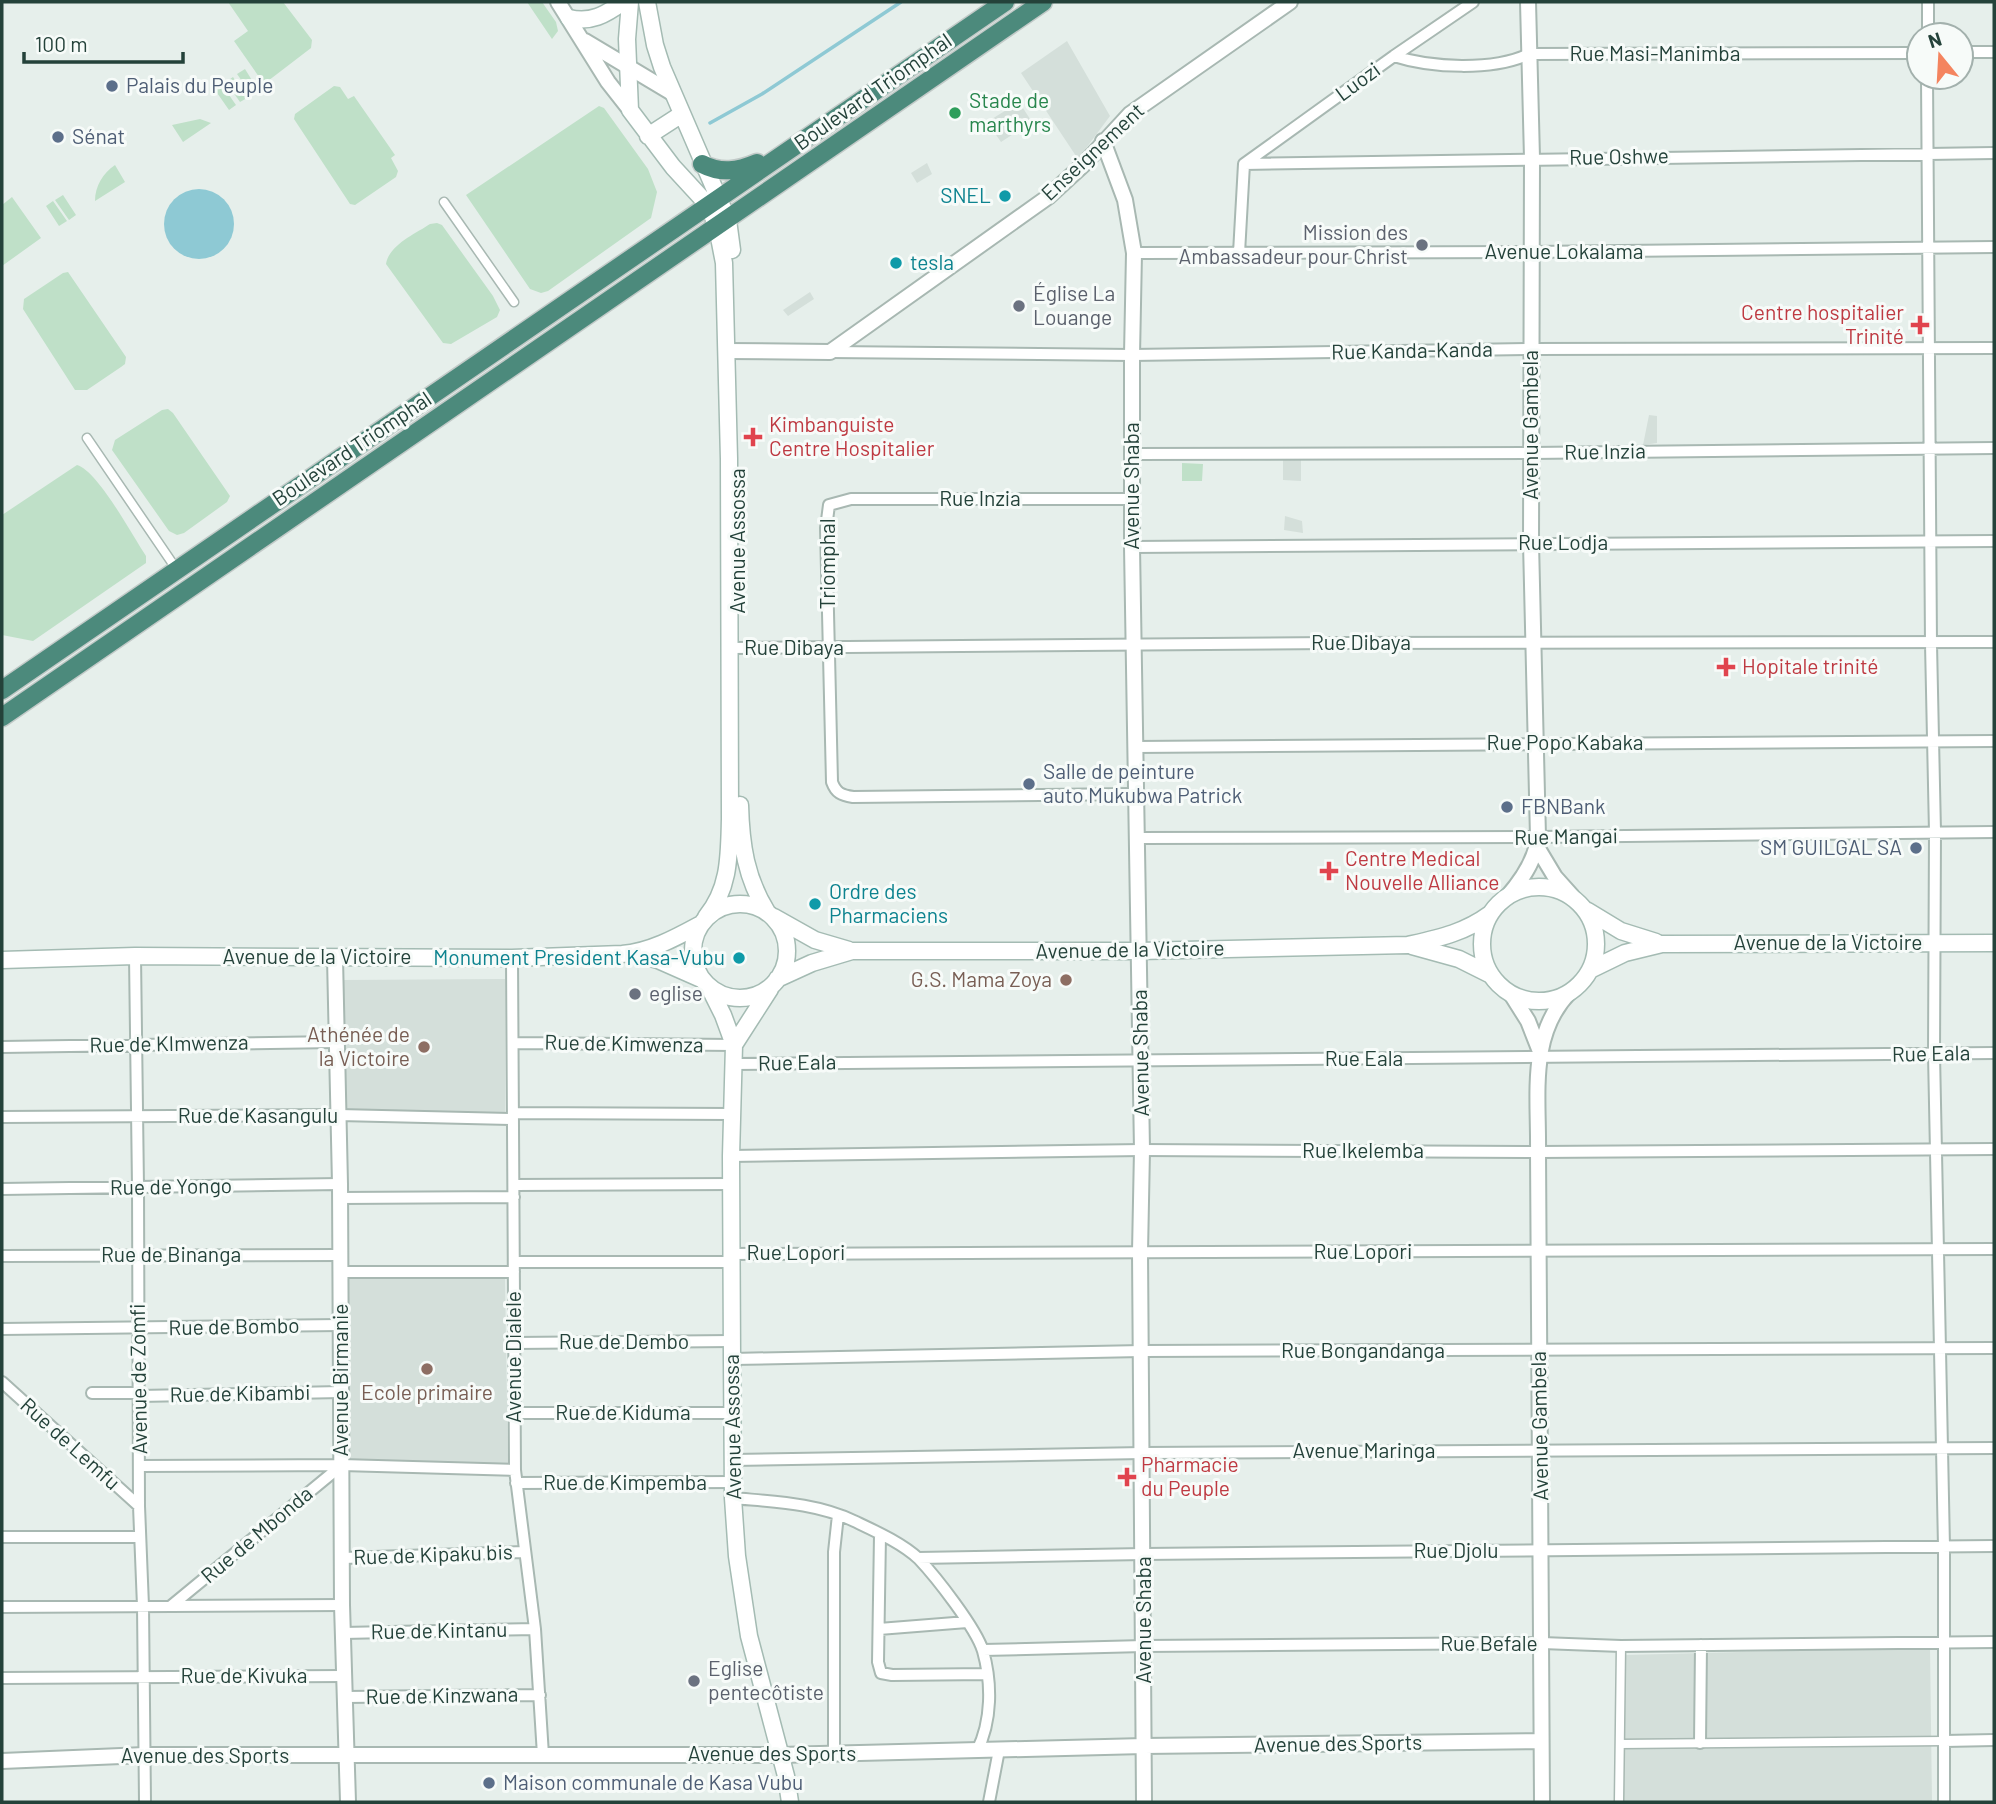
<svg xmlns="http://www.w3.org/2000/svg" width="1996" height="1804" font-family="Barlow,sans-serif">
	<rect width="100%" height="100%" fill="#e6efeb"/>
	<path fill="#d4dfda" d="M1067,41L1110,116L1078,159L1021,73Z
		M1019,102L1032,122L1001,142L987,122Z
		M927,163L932,174L917,183L911,173Z
		M810,292L814,299L788,316L783,310Z
		M1649,415L1657,416V443L1643,445Z
		M1283,460H1301V481L1283,480Z
		M1285,516L1302,521L1303,533L1284,530Z
		M505,979V1115L345,1113L344,980Z
		M346,1278H505L508,1467L347,1459Z
		M1930,1647L1932,1802H1623L1625,1655Z"/>
	<path fill="#bfe0c8" d="M228,2H283L312,40L311,48L264,84L234,41L248,31Z
		M527,2H542L556,22L558,31L552,39Z
		M245,69L258,90L251,94L237,74Z
		M233,77L247,98L240,102L226,82Z
		M222,85L236,105L229,110L215,90Z
		M334,86L340,87L348,99L354,96L395,155L391,158L398,171L396,177L355,205L350,204L294,119L295,114Z
		M599,106L604,108L648,169L657,192L651,218L548,291L541,293L530,289L466,195Z
		M200,119L211,123L183,142L172,125Z
		M115,165L125,182L95,201C95,186 103,173 115,165Z
		M63,195L76,215L69,220L55,200Z
		M12,197L41,238L2,266V205Z
		M53,201L67,221L59,226L46,206Z
		M437,223L442,225L493,296L500,310L497,317L451,344L443,343L386,264C389,245 415,234 430,224Z
		M68,272L126,357L125,364L121,367L87,390H75L23,309L24,299L63,273Z
		M168,409L173,413L230,496L227,502L184,533L177,535L169,531L112,450L115,440L162,410Z
		M1182,463L1203,464L1202,481H1182Z
		M77,465C98,471 132,535 146,556V563L33,641L2,635V515Z"/>
	<path fill="#8ec9d4" d="M164 224a35 35 0 1 1 70 0a35 35 0 1 1-70 0Z"/>
	<g fill="none" stroke-linecap="round" stroke-linejoin="round">
		<path stroke="#8ec9d4" stroke-width="3.5" d="M710,123L762,94L901,2"/>
		<g stroke="#a8b8b2" stroke-width="11">
			<path id="pedestrian" d="M444,202L514,302
				M87,438L177,570
				M1620,1744L1945,1741
				M1619,1802L1621,1646"/>
		</g>
		<g stroke="#a8b8b2" stroke-width="14">
			<path id="minor" d="M1928,35V2
				M1961,52H1994
				M1394,56C1431,68 1493,71 1529,54L1919,53
				M1927,77L1931,644L1935,832L1934,1054L1944,1547V1802
				M1244,164L1994,153
				M1244,164L1394,56L1473,2
				M1134,253L1531,252L1994,247
				M1239,253L1244,164
				M830,352L1132,355L1530,349L1994,348
				M1132,454L1532,453L1994,448
				M1132,499H851L829,505L826,528L832,782C836,793 841,795 853,797L1136,794
				M1132,547L1994,541
				M728,648L1331,643L1994,642
				M1135,747L1994,741
				M1137,838L1538,837L1994,832
				M135,956L138,1187L139,1506L143,1606L145,1802
				M512,958L515,1470L535,1629L543,1755
				M514,1043L734,1045
				M2,1047L337,1042
				M733,1064L1994,1053
				M513,1113L732,1114
				M2,1117L339,1115L513,1119
				M731,1156L1142,1150L1538,1152L1994,1149
				M514,1185L732,1184
				M2,1189L340,1184
				M340,1198L514,1197
				M732,1254L1994,1249
				M2,1256L340,1255
				M514,1262H732
				M341,1272H514
				M2,1329L340,1325
				M515,1343L732,1341
				M732,1359L1142,1351L1994,1348
				M2,1382L139,1506
				M92,1393H139
				M139,1396L341,1392
				M514,1413H733
				M733,1460L1143,1453L1994,1448
				M140,1466L342,1465L515,1470
				M516,1483L734,1482
				M733,1498C775,1502 816,1503 854,1521C875,1531 902,1543 919,1559C936,1577 976,1628 983,1651C992,1683 992,1721 977,1751
				M880,1535L878,1662L881,1673L892,1675L987,1674
				M2,1537H139
				M343,1558L524,1552
				M918,1558L1144,1554L1994,1546
				M171,1606L342,1465
				M2,1607L342,1605
				M879,1629L967,1622
				M343,1633L535,1629
				M983,1650L1144,1646L1542,1643L1621,1646L1994,1642
				M2,1678L344,1676
				M345,1697L540,1695
				M1945,1741L1994,1740
				M1700,1743L1701,1645
				M834,1753V1552L838,1515
				M989,1802L999,1750"/>
		</g>
		<g stroke="#a8b8b2" stroke-width="18">
			<path id="tertiary" d="M558,2L608,82L630,110
				M585,41L672,93
				M1103,141L1125,200L1134,253L1132,355V547L1142,1150L1140,1252L1144,1802
				M726,351L830,352L1048,197L1084,164L1130,114L1290,2
				M1537,847L1555,877L1572,896
				M1507,897C1521,881 1536,860 1538,837L1531,543L1532,158L1528,2
				M335,958L340,1184L342,1605L348,1802
				M1511,994L1528,1021L1539,1049
				M2,1761L145,1755H780L1144,1746L1541,1741
				M1542,1802L1538,1152C1539,1097 1528,1034 1570,992"/>
		</g>
		<g stroke="#a4bbb3" stroke-width="19">
			<path id="secondary" d="M630,2L627,39L630,110L673,167L708,205L717,227L724,263L729,459L730,819C729,855 730,888 706,917
				M647,2L655,45L662,67L728,220L732,250
				M569,18C591,23 605,15 623,2
				M648,136L682,114
				M740,805C741,845 746,878 767,912
				M1482 944a57 57 0 1 1 114 0a57 57 0 1 1-114 0Z
				M693 951a47 47 0 1 1 94 0a47 47 0 1 1-94 0Z
				M1588,911L1621,931L1656,942
				M774,917L815,940L849,950
				M1412,946L1459,959L1491,975
				M633,953L658,960L701,979
				M2,960L135,956L512,958L622,954C650,952 677,937 701,924
				M1590,970L1625,953L1662,944L1994,943
				M777,979L812,963L852,951H1139L1408,945C1439,938 1464,933 1490,914
				M709,987L723,1015L734,1045L731,1156L732,1359L733,1498L737,1556L749,1636L786,1776L790,1802
				M734,1045L770,989"/>
		</g>
		<g stroke="#c2cac8" stroke-width="21">
			<path id="trunk" d="M702,164C721,174 738,171 757,163
				M2,690L1005,2
				M2,717L1043,2"/>
		</g>
		<use href="#pedestrian" stroke="#fff" stroke-width="8"/>
		<use href="#minor" stroke="#fff" stroke-width="10"/>
		<use href="#tertiary" stroke="#fff" stroke-width="14"/>
		<use href="#secondary" stroke="#fff" stroke-width="16"/>
		<use href="#trunk" stroke="#4c8a7c" stroke-width="18"/>
	</g>
	<g fill="#5c6f8a" stroke="#f7fbf9" stroke-width="2.5">
		<circle cx="112" cy="86" r="7"/>
		<circle cx="58" cy="137" r="7"/>
		<circle cx="1029" cy="784" r="7"/>
		<circle cx="1507" cy="807" r="7"/>
		<circle cx="1916" cy="848" r="7"/>
		<circle cx="489" cy="1783" r="7"/>
	</g>
	<circle fill="#2e9e5b" stroke="#f7fbf9" stroke-width="2.5" cx="955" cy="113" r="7"/>
	<g fill="#0f9aa8" stroke="#f7fbf9" stroke-width="2.5">
		<circle cx="1005" cy="196" r="7"/>
		<circle cx="896" cy="263" r="7"/>
		<circle cx="815" cy="904" r="7"/>
		<circle cx="739" cy="958" r="7"/>
	</g>
	<g fill="#6b7280" stroke="#f7fbf9" stroke-width="2.5">
		<circle cx="1422" cy="245" r="7"/>
		<circle cx="1019" cy="306" r="7"/>
		<circle cx="635" cy="994" r="7"/>
		<circle cx="694" cy="1681" r="7"/>
	</g>
	<g fill="#e0444e" stroke="#f7fbf9" stroke-width="2.5">
		<path d="M1916.5 314.5h7v7h7v7h-7v7h-7v-7h-7v-7h7z"/>
		<path d="M749.5 426.5h7v7h7v7h-7v7h-7v-7h-7v-7h7z"/>
		<path d="M1722.5 656.5h7v7h7v7h-7v7h-7v-7h-7v-7h7z"/>
		<path d="M1325.5 860.5h7v7h7v7h-7v7h-7v-7h-7v-7h7z"/>
		<path d="M1123.5 1466.5h7v7h7v7h-7v7h-7v-7h-7v-7h7z"/>
	</g>
	<g fill="#8d6e63" stroke="#f7fbf9" stroke-width="2.5">
		<circle cx="1066" cy="980" r="7"/>
		<circle cx="424" cy="1047" r="7"/>
		<circle cx="427" cy="1369" r="7"/>
	</g>
	<g text-anchor="middle" stroke-width="6" stroke-linejoin="round" paint-order="stroke">
		<g font-size="21" fill="#24423a" stroke="#f7fbf9">
			<text x="1655" y="61">Rue Masi-Manimba</text>
			<text transform="translate(1358 82) rotate(-36)" y="7">Luozi</text>
			<text transform="translate(873 92) rotate(-35)" y="7">Boulevard Triomphal</text>
			<text transform="translate(1093 152) rotate(-43)" y="7">Enseignement</text>
			<text transform="translate(1619 157) rotate(-1)" y="7">Rue Oshwe</text>
			<text x="1564" y="259">Avenue Lokalama</text>
			<text transform="translate(1412 351) rotate(-1)" y="7">Rue Kanda-Kanda</text>
			<text transform="translate(1531 425) rotate(-90)" y="7">Avenue Gambela</text>
			<text transform="translate(352 449) rotate(-34)" y="7">Boulevard Triomphal</text>
			<text transform="translate(1605 452) rotate(-1)" y="7">Rue Inzia</text>
			<text transform="translate(1132 486) rotate(-90)" y="7">Avenue Shaba</text>
			<text x="980" y="506">Rue Inzia</text>
			<text transform="translate(738 541) rotate(-90)" y="7">Avenue Assossa</text>
			<text x="1563" y="550">Rue Lodja</text>
			<text transform="translate(828 564) rotate(-90)" y="7">Triomphal</text>
			<text x="1361" y="650">Rue Dibaya</text>
			<text x="794" y="655">Rue Dibaya</text>
			<text x="1565" y="750">Rue Popo Kabaka</text>
			<text transform="translate(1566 837) rotate(-1)" y="7">Rue Mangai</text>
			<text x="1828" y="950">Avenue de la Victoire</text>
			<text transform="translate(1130 950) rotate(-1)" y="7">Avenue de la Victoire</text>
			<text x="317" y="964">Avenue de la Victoire</text>
			<text transform="translate(169 1044) rotate(-1)" y="7">Rue de KImwenza</text>
			<text transform="translate(624 1044) rotate(1)" y="7">Rue de Kimwenza</text>
			<text transform="translate(1141 1053) rotate(-91)" y="7">Avenue Shaba</text>
			<text transform="translate(1931 1054) rotate(-1)" y="7">Rue Eala</text>
			<text x="1364" y="1066">Rue Eala</text>
			<text transform="translate(797 1063) rotate(-1)" y="7">Rue Eala</text>
			<text x="258" y="1123">Rue de Kasangulu</text>
			<text x="1363" y="1158">Rue Ikelemba</text>
			<text transform="translate(171 1187) rotate(-1)" y="7">Rue de Yongo</text>
			<text x="1363" y="1259">Rue Lopori</text>
			<text x="796" y="1260">Rue Lopori</text>
			<text x="171" y="1262">Rue de Binanga</text>
			<text transform="translate(234 1327) rotate(-1)" y="7">Rue de Bombo</text>
			<text x="624" y="1349">Rue de Dembo</text>
			<text x="1363" y="1358">Rue Bongandanga</text>
			<text transform="translate(514 1357) rotate(-90)" y="7">Avenue Dialele</text>
			<text transform="translate(139 1379) rotate(-91)" y="7">Avenue de Zomfi</text>
			<text transform="translate(341 1380) rotate(-90)" y="7">Avenue Birmanie</text>
			<text transform="translate(240 1394) rotate(-1)" y="7">Rue de Kibambi</text>
			<text x="623" y="1420">Rue de Kiduma</text>
			<text transform="translate(1540 1426) rotate(-91)" y="7">Avenue Gambela</text>
			<text transform="translate(733 1427) rotate(-91)" y="7">Avenue Assossa</text>
			<text transform="translate(70 1444) rotate(42)" y="7">Rue de Lemfu</text>
			<text x="1364" y="1458">Avenue Maringa</text>
			<text x="625" y="1490">Rue de Kimpemba</text>
			<text transform="translate(257 1535) rotate(-40)" y="7">Rue de Mbonda</text>
			<text x="1456" y="1558">Rue Djolu</text>
			<text transform="translate(433 1555) rotate(-2)" y="7">Rue de Kipaku bis</text>
			<text transform="translate(1144 1620) rotate(-90)" y="7">Avenue Shaba</text>
			<text transform="translate(439 1631) rotate(-1)" y="7">Rue de Kintanu</text>
			<text x="1489" y="1651">Rue Befale</text>
			<text x="244" y="1683">Rue de Kivuka</text>
			<text transform="translate(442 1696) rotate(-1)" y="7">Rue de Kinzwana</text>
			<text transform="translate(1338 1744) rotate(-1)" y="7">Avenue des Sports</text>
			<text x="772" y="1761">Avenue des Sports</text>
			<text x="205" y="1763">Avenue des Sports</text>
		</g>
		<g font-size="21" fill="#4e5e75" stroke="#f7fbf9" text-anchor="start">
			<text x="126" y="93">Palais du Peuple</text>
			<text x="72" y="144">Sénat</text>
			<text x="1043" y="779">Salle de peinture<tspan x="1043" dy="24">auto Mukubwa Patrick</tspan></text>
			<text x="1521" y="814">FBNBank</text>
			<text x="1902" y="855" text-anchor="end">SM GUILGAL SA</text>
			<text x="503" y="1790">Maison communale de Kasa Vubu</text>
		</g>
		<g font-size="21" fill="#27864d" stroke="#f7fbf9" text-anchor="start">
			<text x="969" y="108">Stade de<tspan x="969" dy="24">marthyrs</tspan></text>
		</g>
		<g font-size="21" fill="#0d838f" stroke="#f7fbf9" text-anchor="end">
			<text x="991" y="203">SNEL</text>
			<text x="910" y="270" text-anchor="start">tesla</text>
			<text x="829" y="899" text-anchor="start">Ordre des<tspan x="829" dy="24">Pharmaciens</tspan></text>
			<text x="725" y="965">Monument President Kasa-Vubu</text>
		</g>
		<g font-size="21" fill="#5b616d" stroke="#f7fbf9" text-anchor="start">
			<text x="1408" y="240" text-anchor="end">Mission des<tspan x="1408" dy="24">Ambassadeur pour Christ</tspan></text>
			<text x="1033" y="301">Église La<tspan x="1033" dy="24">Louange</tspan></text>
			<text x="649" y="1001">eglise</text>
			<text x="708" y="1676">Eglise<tspan x="708" dy="24">pentecôtiste</tspan></text>
		</g>
		<g font-size="21" fill="#be3a42" stroke="#f7fbf9" text-anchor="start">
			<text x="1904" y="320" text-anchor="end">Centre hospitalier<tspan x="1904" dy="24">Trinité</tspan></text>
			<text x="769" y="432">Kimbanguiste<tspan x="769" dy="24">Centre Hospitalier</tspan></text>
			<text x="1742" y="674">Hopitale trinité</text>
			<text x="1345" y="866">Centre Medical<tspan x="1345" dy="24">Nouvelle Alliance</tspan></text>
			<text x="1141" y="1472">Pharmacie<tspan x="1141" dy="24">du Peuple</tspan></text>
		</g>
		<g font-size="21" fill="#785e54" stroke="#f7fbf9" text-anchor="end">
			<text x="1052" y="987">G.S. Mama Zoya</text>
			<text x="410" y="1042">Athénée de<tspan x="410" dy="24">la Victoire</tspan></text>
			<text x="427" y="1400" text-anchor="middle">Ecole primaire</text>
		</g>
	</g>
	<rect width="1996" height="1804" fill="none" stroke="#24423a" stroke-width="7"/>
	<g transform="translate(1940 56) rotate(342)"><circle r="33" fill="#f7fbf9" stroke="#a3b1ad" stroke-width="2"/>
	<path d="M0-5L12 26L0 18L-12 26Z" fill="#f4845f"/>
	<text y="-10" font-size="19" font-weight="bold" text-anchor="middle" fill="#24423a">N</text>
	</g>
	<path d="M24 52v10h159v-10" fill="none" stroke="#24423a" stroke-width="3.5"/>
	<text x="35" y="52" font-size="21" fill="#24423a" stroke="#f7fbf9" stroke-width="5" paint-order="stroke">100 m</text>
</svg>
